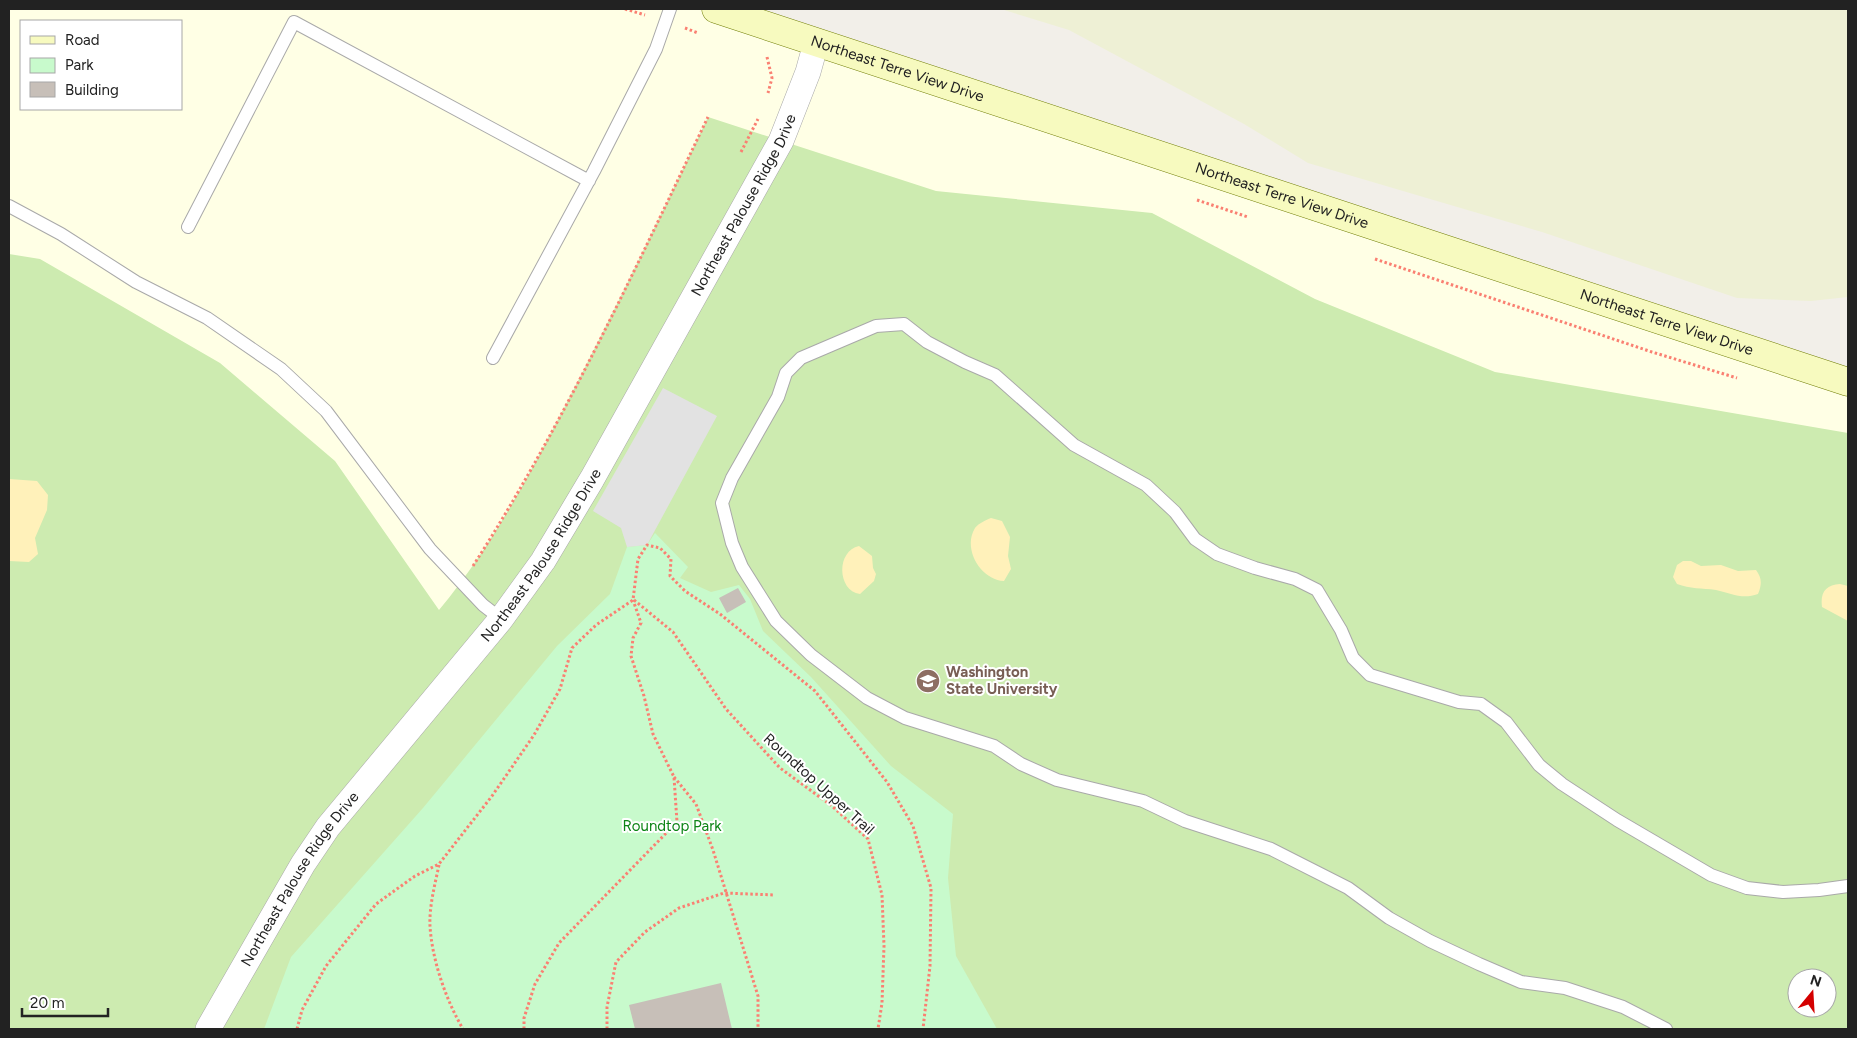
<svg xmlns="http://www.w3.org/2000/svg" width="1857" height="1038" font-family="Figtree,sans-serif">
	<rect width="100%" height="100%" fill="#f2efe9"/>
	<path fill="#ffffe5" fill-rule="evenodd" d="M9,9H712L1848,385V1029H9ZM21,21H181V109H21ZM1797,978H1827V1008H1797Z"/>
	<path fill="#eef0d5" d="M1001,9H1848V297L1811,301L1737,298L1542,232L1308,163L1244,124L1069,30Z"/>
	<path fill="#cdebb0" fill-rule="evenodd" d="M708,117L936,191L1152,213L1315,299L1495,372L1848,433V1029H9V254L40,259L220,363L335,461L439,610C490,549 527,479 564,408C614,312 661,215 708,117ZM1797,978H1827V1008H1797Z"/>
	<path fill="#fff1ba" d="M9,479L37,481L48,495L47,510L35,538L38,554L29,562L9,561Z
		M991,518L1002,521L1010,537L1008,556L1011,569L1004,581C981,580 962,549 975,528C979,523 986,520 991,518Z
		M859,546L872,556L873,568L876,574L874,581L860,594C837,591 836,551 859,546Z
		M1683,561H1691L1701,566L1721,565L1738,571L1756,570C1762,578 1762,584 1758,594C1742,600 1731,593 1716,590C1702,588 1690,589 1677,584L1673,577L1677,565Z
		M1840,584L1848,586V621L1822,607C1820,592 1826,585 1840,584Z"/>
	<path fill="#c8facc" d="M655,533L688,567L680,578L711,592L739,585L750,599L763,631L811,677L891,766L953,814L948,878L956,956L997,1029H264L291,957L423,808L557,646L610,594L627,547L647,545Z"/>
	<path fill="#e2e2e2" d="M663,388L717,416L647,545L627,547L621,528L593,511Z"/>
	<path fill="#c7bfb8" d="M738,588L746,602L727,613L719,598Z
		M721,983L732,1029H635L629,1005Z"/>
	<g fill="none" stroke-linecap="round" stroke-linejoin="round">
		<g stroke="#a9a9a9" stroke-width="14">
			<path id="service" d="M9,206L61,234L136,282L207,318L281,369L326,411L430,549L483,605L501,619
				M188,227L294,22L589,181
				M493,358L594,171L656,49L670,9
				M1666,1029L1623,1007L1565,988L1521,982L1479,964L1430,941L1389,918L1348,888L1271,849L1185,821L1143,801L1057,780L1021,764L994,746L905,718L867,698L811,655L776,621L742,567L732,543L722,503L732,478L778,397L786,373L801,358L876,326L904,324L927,342L965,362L995,375L1074,445L1146,485L1175,512L1195,539L1217,554L1255,568L1295,579L1317,590L1341,630L1353,658L1370,675L1459,702L1481,704L1506,722L1539,765L1562,784L1617,820L1711,875L1747,888L1783,892L1819,890L1848,886"/>
		</g>
		<g stroke="#a9a9a9" stroke-width="26">
			<g id="minor">
				<path id="s1" d="M208,1029L303,864L328,827L501,619L543,561L592,479L781,141L808,72L816,43"/>
			</g>
		</g>
		<g stroke="#707d05" stroke-width="29">
			<g id="secondary">
				<path id="s2" d="M716,9L1848,382"/>
			</g>
		</g>
		<path stroke="#fa8072" stroke-width="3" stroke-dasharray="2.5 2.5" stroke-linecap="butt" d="M625,9L645,15
			M685,28L698,33
			M767,57L772,78L768,93
			M741,152L758,119
			M1197,200L1248,217
			M1375,259L1652,352L1737,378
			M473,566C564,424 635,269 708,117
			M634,600L673,632L726,709L780,768L832,806L868,839L882,895L884,946L882,1003L878,1029
			M674,777L696,804L713,850L758,996V1029
			M439,865C435,884 429,907 430,926C432,960 446,1000 463,1029
			M297,1029L302,1010L326,966L376,904L415,876L439,864L492,796L534,735L560,689L572,648L596,625L633,600L638,559L647,545L660,548L671,559L670,576L685,591L720,614L815,691L887,782L913,826L931,888L930,966L923,1029
			M524,1029V1018L535,984L559,943L677,822L674,777L653,734L644,696L631,656L633,638L641,623L633,600
			M607,1029V1007L616,962L645,932L679,908L724,893L775,895"/>
		<use href="#service" stroke="#fff" stroke-width="12"/>
		<use href="#minor" stroke="#fff" stroke-width="25"/>
		<use href="#secondary" stroke="#f7fabf" stroke-width="28"/>
	</g>
	<defs>
		<g id="university-disc" transform="scale(1.25)"><circle r="9.5" fill="#8d6e63" stroke="#fff"/><path d="M0-5L7-2L0 1L-7-2ZM-4 1L0 2.5L4 1V4Q0 6-4 4Z" fill="#fff"/></g>
	</defs>
	<g fill-rule="evenodd">
		<use href="#university-disc" x="928" y="681"/>
	</g>
	<g text-anchor="middle" stroke-width="4" stroke-linejoin="round" paint-order="stroke">
		<g font-size="15" fill="#222" stroke="#fff">
			<text dy="5" stroke="none"><textPath href="#s2" startOffset="191">Northeast Terre View Drive</textPath></text>
			<text dy="5" stroke="none"><textPath href="#s2" startOffset="596">Northeast Terre View Drive</textPath></text>
			<text dy="5" stroke="none"><textPath href="#s1" startOffset="986">Northeast Palouse Ridge Drive</textPath></text>
			<text dy="5" stroke="none"><textPath href="#s2" startOffset="1001">Northeast Terre View Drive</textPath></text>
			<text dy="5" stroke="none"><textPath href="#s1" startOffset="581">Northeast Palouse Ridge Drive</textPath></text>
			<text transform="translate(819 784) rotate(42)" y="5">Roundtop Upper Trail</text>
			<text dy="5" stroke="none"><textPath href="#s1" startOffset="176">Northeast Palouse Ridge Drive</textPath></text>
		</g>
		<g font-size="15" font-weight="bold" fill="#785e54" stroke="#fff" text-anchor="start">
			<text x="946" y="677">Washington<tspan x="946" dy="17">State University</tspan></text>
		</g>
		<g font-size="15" fill="#0c8416" stroke="#fff">
			<text x="672" y="831">Roundtop Park</text>
		</g>
	</g>
	<rect width="1857" height="1038" fill="none" stroke="#222222" stroke-width="20"/>
	<rect x="20" y="20" width="162" height="90" fill="#ffffff" stroke="#a7a7a7"/>
	<rect x="30" y="36" width="25" height="8" fill="#f7fabf" stroke="#a7a7a7"/>
	<text x="65" y="45" font-size="15" fill="#222222">Road</text>
	<rect x="30" y="58" width="25" height="15" fill="#c8facc" stroke="#a7a7a7"/>
	<text x="65" y="70" font-size="15" fill="#222222">Park</text>
	<rect x="30" y="82" width="25" height="15" fill="#c7bfb8" stroke="#a7a7a7"/>
	<text x="65" y="95" font-size="15" fill="#222222">Building</text>
	<g transform="translate(1812 993) rotate(18)"><circle r="24" fill="#ffffff" stroke="#a7a7a7"/>
	<path d="M0-4L9 19L0 12L-9 19Z" fill="#d40000"/>
	<text y="-8" font-size="14" font-weight="bold" text-anchor="middle" fill="#222222">N</text>
	</g>
	<path d="M22 1008v8h86v-8" fill="none" stroke="#222222" stroke-width="2.5"/>
	<text x="30" y="1008" font-size="15" fill="#222222" stroke="#ffffff" stroke-width="4" paint-order="stroke">20 m</text>
</svg>
